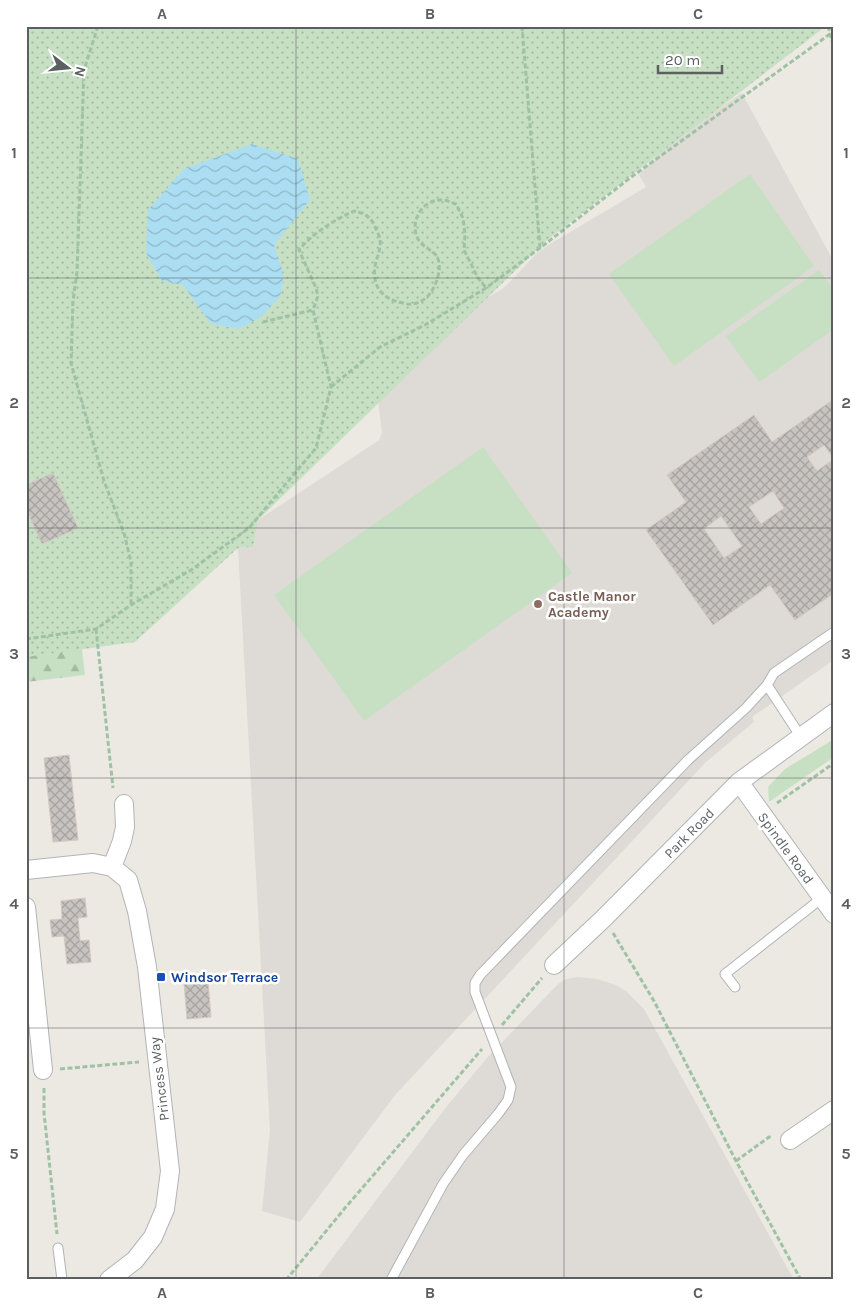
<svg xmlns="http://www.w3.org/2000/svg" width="860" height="1306" font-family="Karla,sans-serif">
	<defs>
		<pattern id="forest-firs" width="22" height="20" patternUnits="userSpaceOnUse" patternTransform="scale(1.25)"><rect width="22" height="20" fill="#c7e0c3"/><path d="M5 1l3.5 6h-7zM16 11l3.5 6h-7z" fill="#a5b9a2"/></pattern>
		<pattern id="park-dots" width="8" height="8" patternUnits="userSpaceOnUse" patternTransform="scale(1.25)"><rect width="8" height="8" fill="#c7e0c3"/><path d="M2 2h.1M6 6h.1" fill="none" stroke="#a5b9a2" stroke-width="1.8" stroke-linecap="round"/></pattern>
		<pattern id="water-waves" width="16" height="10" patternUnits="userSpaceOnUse" patternTransform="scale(1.25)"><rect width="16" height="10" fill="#acdef3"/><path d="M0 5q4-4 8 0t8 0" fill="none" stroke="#8fb7c8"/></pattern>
		<pattern id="building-cross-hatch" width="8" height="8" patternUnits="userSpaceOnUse" patternTransform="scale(1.25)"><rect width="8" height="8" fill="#c7c4c0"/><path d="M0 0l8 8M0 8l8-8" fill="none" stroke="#a5a29f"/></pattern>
	</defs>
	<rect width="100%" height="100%" fill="#ece9e3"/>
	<path fill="#dedad5" d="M742,93L834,262V660L752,717L754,722L705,763L396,1094L300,1222L262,1211L270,1130L238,548L253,547L258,520L379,440L382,433L377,393L421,338L502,289L508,284L536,254L550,244L646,187L639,175L666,146L697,123Z
		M577,977L597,979L616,985L627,992L644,1009L794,1280H316L447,1106L486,1059L558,984L566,979Z"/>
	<path fill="#c7e0c3" d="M750,174L814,266L674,366L609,274Z
		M819,270L834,290V329L759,382L726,336Z
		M483,447L572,573L364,721L274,595Z
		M834,739V757L769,802L768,787L785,769Z"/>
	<path fill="url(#forest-firs)" d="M81,641L85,675L26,682V646Z"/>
	<path fill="url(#park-dots)" d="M26,26H820L821,30L547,240L258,520L253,547L238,548L135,642L26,657Z"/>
	<path fill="url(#water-waves)" d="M252,144L298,159L310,200L274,245L282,269L283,282L280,297L262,316L239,329L211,324L183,285L162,281L146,253L148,210L184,169Z"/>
	<path fill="url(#building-cross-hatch)" stroke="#d0cac2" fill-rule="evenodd" d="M834,399V459L824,445L807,457L817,471L834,459V593L795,620L770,585L713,625L646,530L686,502L667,475L754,415L772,442ZM773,491L784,508L761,524L749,507ZM721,516L742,546L724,558L704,529Z
		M53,473L78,528L42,544L26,508V485Z
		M69,755L78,840L53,842L44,758Z
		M85,898L87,917L78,918L80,941L89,940L91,962L67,964L64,936L52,937L50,920L62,919L61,901Z
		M208,981L211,1017L187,1019L184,983Z"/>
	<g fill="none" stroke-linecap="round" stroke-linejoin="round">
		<g stroke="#b0b4b7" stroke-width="11">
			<path id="lane" d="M801,737L767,685L774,673L834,632
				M735,987L725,974L822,898
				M58,1248L62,1280
				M391,1280L443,1184L463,1155L498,1114L508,1100L511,1087L475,992V983L480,975L688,760L746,708L767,685"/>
		</g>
		<g stroke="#b0b4b7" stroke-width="20">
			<path id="street" d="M739,782L834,914
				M112,867L122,841L125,827L124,804
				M26,870L93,863L112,867L128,880L137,911L147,967L170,1171L165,1209L153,1237L135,1260L109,1280
				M26,907L43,1070
				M554,965L604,918L739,782L834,713
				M790,1140L834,1110"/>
		</g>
		<path stroke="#9fc2a4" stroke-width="3" stroke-dasharray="5 2.5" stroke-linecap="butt" d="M98,26L84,70L77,272L73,301L71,363L104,481L124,533L131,562V604
			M522,26L540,248
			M828,26L834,48
			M263,322L313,310
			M331,387L380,347L425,325L486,288L540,248L630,178L830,34L834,33
			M96,629L113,788
			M26,639L96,629L131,605L191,570L249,528L316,448L331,387L313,310L318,296L316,288L299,250C313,233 334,220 354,211C367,214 371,217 376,229C377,232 380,236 380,240C381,249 377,257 375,266C372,288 383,299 403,303C412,306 420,303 427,297C436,288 444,266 436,255C430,249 420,245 417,237C410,220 423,199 442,200C447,200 452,203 456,204L463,218L465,234L464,250L478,278L486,288
			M777,803L834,763
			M613,933L654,1001L736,1161L801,1280
			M502,1025L542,978
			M60,1069L139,1062
			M44,1088V1113L57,1234
			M736,1161L769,1137H772
			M286,1280L345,1208L482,1049"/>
		<use href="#lane" stroke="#fff" stroke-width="9"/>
		<use href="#street" stroke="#fff" stroke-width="18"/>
	</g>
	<path fill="none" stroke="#5b5f62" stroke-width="1" stroke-opacity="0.55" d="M296,26V1280M564,26V1280M26,278H834M26,528H834M26,778H834M26,1028H834"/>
	<circle fill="#8d6e63" stroke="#fff" stroke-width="2" cx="538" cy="604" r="5"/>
	<rect fill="#1a4fb4" stroke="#fff" stroke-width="2" x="156" y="972" width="10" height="10" rx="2.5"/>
	<g text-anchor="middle" stroke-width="5" stroke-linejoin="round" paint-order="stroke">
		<g font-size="14" font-weight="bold" fill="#785e54" stroke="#fff" text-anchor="start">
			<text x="548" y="601">Castle Manor<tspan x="548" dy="16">Academy</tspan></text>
		</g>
		<g font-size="14" fill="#5b5f62" stroke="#fff">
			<text transform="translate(689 833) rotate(-45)" y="5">Park Road</text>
			<text transform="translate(786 848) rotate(54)" y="5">Spindle Road</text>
			<text transform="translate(159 1079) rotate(-97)" y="5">Princess Way</text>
		</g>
		<g font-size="14" font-weight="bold" fill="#164399" stroke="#fff" text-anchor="start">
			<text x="171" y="982">Windsor Terrace</text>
		</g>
	</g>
	<rect width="860" height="1306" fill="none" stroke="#ffffff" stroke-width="55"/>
	<g transform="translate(68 68) rotate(106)" stroke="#ffffff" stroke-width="4" paint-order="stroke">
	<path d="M0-4L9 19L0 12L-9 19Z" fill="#5b5f62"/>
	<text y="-8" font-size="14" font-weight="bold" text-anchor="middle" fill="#5b5f62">N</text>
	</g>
	<path d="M658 65v8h64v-8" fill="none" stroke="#5b5f62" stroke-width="2.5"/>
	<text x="665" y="65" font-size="15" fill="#5b5f62" stroke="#ffffff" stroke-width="4" paint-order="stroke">20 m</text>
	<rect x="28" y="28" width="804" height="1250" fill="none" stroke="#5b5f62" stroke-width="2"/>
	<g font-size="16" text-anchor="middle" font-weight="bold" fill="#5b5f62">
		<text x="162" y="19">A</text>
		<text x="430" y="19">B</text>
		<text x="698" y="19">C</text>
		<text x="14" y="158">1</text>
		<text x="846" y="158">1</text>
		<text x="14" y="408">2</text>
		<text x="846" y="408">2</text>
		<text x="14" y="659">3</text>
		<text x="846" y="659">3</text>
		<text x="14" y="909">4</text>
		<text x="846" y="909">4</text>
		<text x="14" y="1159">5</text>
		<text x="846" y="1159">5</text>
		<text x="162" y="1298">A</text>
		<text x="430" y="1298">B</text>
		<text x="698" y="1298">C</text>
	</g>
</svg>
